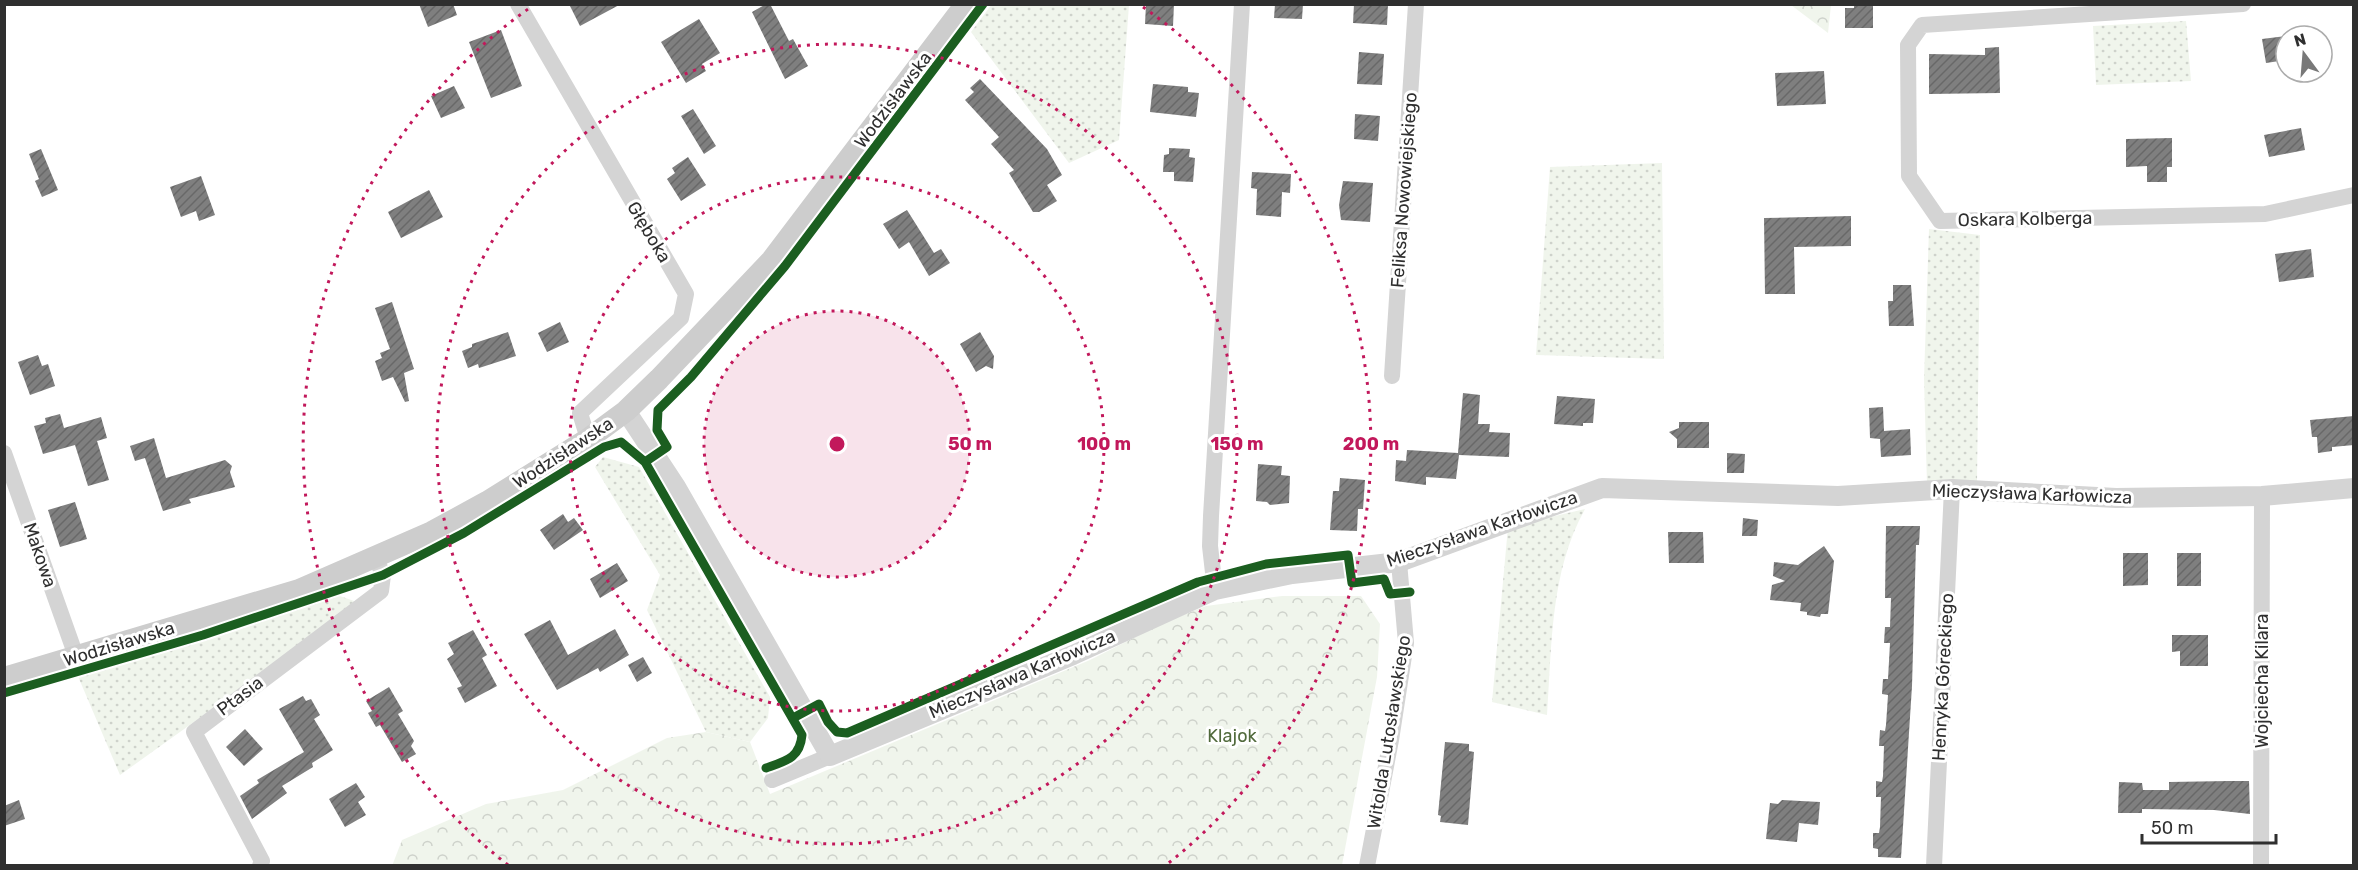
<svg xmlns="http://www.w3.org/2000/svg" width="2358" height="870" font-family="Rubik,sans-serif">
	<defs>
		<pattern id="green-dots" width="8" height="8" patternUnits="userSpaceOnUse" patternTransform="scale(1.5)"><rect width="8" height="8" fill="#f0f5ec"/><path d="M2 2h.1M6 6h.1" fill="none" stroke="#ced2cb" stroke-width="1.8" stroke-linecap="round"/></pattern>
		<pattern id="forest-crowns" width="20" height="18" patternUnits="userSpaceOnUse" patternTransform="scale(1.5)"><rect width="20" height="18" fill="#f0f5ec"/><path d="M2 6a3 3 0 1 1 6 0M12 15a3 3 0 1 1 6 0" fill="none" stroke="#ced2cb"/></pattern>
		<pattern id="building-hatch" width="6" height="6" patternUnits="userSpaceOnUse" patternTransform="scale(1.5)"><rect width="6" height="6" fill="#7f7f7f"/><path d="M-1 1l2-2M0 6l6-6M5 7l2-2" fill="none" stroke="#686868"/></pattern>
	</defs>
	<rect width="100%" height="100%" fill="#fff"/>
	<path fill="url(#green-dots)" d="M992,4L1129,5L1119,140L1069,163L971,32Z
		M2186,21L2191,81L2096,85L2093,26Z
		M1662,163L1664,359L1536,355L1550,167Z
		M1929,229L1980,235L1977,483L1927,484L1924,379Z
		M603,457L639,467L770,697L768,718L750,742L706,732L647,610L660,575L595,467Z
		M1585,509C1550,572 1552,645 1547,715L1492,702L1508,527Z
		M334,594L360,603L120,775L77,674Z"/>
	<path fill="url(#forest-crowns)" d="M1791,5H1831L1828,33Z
		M1282,596H1361L1380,624L1377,677L1342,865L392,866L402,840L486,804L563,790L667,738L706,732L750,742L770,794L1090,660L1165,622L1206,606Z"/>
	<path fill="url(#building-hatch)" d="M419,4H453L457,15L428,27Z
		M569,4H621L580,26Z
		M766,4H770L789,41L793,39L808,66L785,79L752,12Z
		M1146,4H1174L1173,26L1145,24Z
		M1275,4H1303L1302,19L1274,18Z
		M1354,4H1388L1387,25L1353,23Z
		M1854,4H1873V28H1845V8H1854Z
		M699,19L720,53L702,64L706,71L686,83L661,42Z
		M501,30L522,86L491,98L469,42Z
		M2286,36V60L2266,63L2262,39Z
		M1999,47L2000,93L1929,94V54L1985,55V48Z
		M1359,52L1384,54L1382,85L1357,84Z
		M1824,71L1826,104L1777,106L1775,73Z
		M980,79L1047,149L1062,175L1047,185L1057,201L1039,212H1033L1009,173L1014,170L991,144L999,137L965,100L974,92L970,88Z
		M1153,84L1188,87V92L1199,93L1196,117L1150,112Z
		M454,86L465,108L441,118L431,96Z
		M693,109L716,146L704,154L681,116Z
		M1355,114L1380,116L1378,141L1354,139Z
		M2301,128L2305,150L2269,157L2264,135Z
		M2172,138V167H2167V182H2147V166L2126,167V139Z
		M1169,148L1190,149L1189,157L1195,158L1193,182L1174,181V172H1163L1164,155L1169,154Z
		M41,149L58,190L42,197L35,181L39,179L29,154Z
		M688,157L706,185L681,201L667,179L675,173L672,168Z
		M1252,172L1291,174L1290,193L1282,192L1281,217L1256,215L1257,189L1251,188Z
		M201,176L215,215L199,221L196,211L181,217L170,187Z
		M1343,181L1373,183L1370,222L1341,220L1339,205Z
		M429,190L443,217L401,238L388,212Z
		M907,210L934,253L941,249L950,263L929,276L909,242L899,249L883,224Z
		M1851,216V246L1794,247L1795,294H1765L1764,218Z
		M2311,249L2314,277L2279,282L2275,254Z
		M1893,285H1911L1914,326H1889L1888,301H1893Z
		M392,302L414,369L404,373L409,401L405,402L393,377L382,381L375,361L382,358L380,353L390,349L375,308Z
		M560,322L569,342L547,352L538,333Z
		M508,332L516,356L479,368L478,364L468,368L462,351L472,347V344Z
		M980,332L994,356L993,369L986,366L976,372L960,344Z
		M38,355L42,366L48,364L55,386L30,395L18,362Z
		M1463,393L1480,395L1478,424H1490L1489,432L1510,433L1509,457L1459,455L1456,479L1426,477V485L1395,481L1396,460L1406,461L1407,450L1458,453Z
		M1557,396L1595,399L1593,423H1583V426L1554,424Z
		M1883,407L1884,431L1910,429L1911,455L1881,457L1880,439L1870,438L1869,408Z
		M60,414L64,428L101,417L107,438L97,441L109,480L88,486L75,445L43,454L34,426L46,423L45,418Z
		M2354,416V445L2332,447V451L2318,453L2317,437H2312L2310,420Z
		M1679,422H1709V448H1677V439L1669,432L1679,428Z
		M154,438L166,478L225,460L232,466L230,472L235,487L189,499L191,503L163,511L145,458L135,461L130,446Z
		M1727,453L1745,454L1744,473H1727Z
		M1258,464L1282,466L1281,475L1290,476L1289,503L1270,505L1267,502L1256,501Z
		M1340,478L1365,480L1363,509H1358L1357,531L1330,530L1333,491H1339Z
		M75,502L87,539L60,547L48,510Z
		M563,514L568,522L574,518L583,530L554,550L540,530Z
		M1743,518L1758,520L1757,536H1742Z
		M1886,526H1920L1919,545H1916L1912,686L1901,858L1878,857V849L1873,848V833H1879L1880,827L1881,797H1876V781L1882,782L1883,776L1884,746H1879L1880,730L1885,731L1886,725L1888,695L1882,694L1883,679H1888L1890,643H1884L1885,627H1890L1891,598H1885Z
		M1668,532H1703L1704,563H1669Z
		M1824,546L1834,561L1828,614H1821L1820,617L1807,615V612L1800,611L1801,603L1770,600L1772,585L1785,581L1773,576L1774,562L1798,565Z
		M2123,553H2148V585L2123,586Z
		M2177,553H2201V586H2177Z
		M617,563L628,581L600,598L590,579Z
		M550,620L568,655L615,629L629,655L600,672L598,668L557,690L524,634Z
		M473,630L487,655L482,658L497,686L465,703L457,688L462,686L447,659L454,654L448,643Z
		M2172,635H2208V666H2180V651L2172,652Z
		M643,657L652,673L637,682L628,665Z
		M389,687L403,711L398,714L414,741L411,746L416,754L402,762L380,725L376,727L368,713L372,711L366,701Z
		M303,696L306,701L311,699L320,715L314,719L333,750L312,763L313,767L282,786L287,793L252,819L240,796L259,783L257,780L304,752L279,709Z
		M245,729L263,749L244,766L226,747Z
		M1445,742L1469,744V751L1474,752L1468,825L1440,822L1441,816L1438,815Z
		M2229,781H2249L2250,814L2214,810L2142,809V813H2118L2119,782L2142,783L2143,790H2169V782Z
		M356,783L365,797L358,802L366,815L345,827L329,799Z
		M19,800L25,819L4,826V806Z
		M1782,800L1820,802L1818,825L1799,823L1797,842L1766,839L1770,803L1778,804Z"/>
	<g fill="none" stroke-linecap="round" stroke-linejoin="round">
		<path stroke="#d4d4d4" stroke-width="16" d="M518,4L686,294L681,318L580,413L588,439
			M2243,4L1922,25L1908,45L1909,176L1940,221L2265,214L2354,195
			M1392,376L1416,4
			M4,453L76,656
			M1215,590L1210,546L1211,516L1242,4
			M772,780L830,756
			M260,866L262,861L194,732L381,591L383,575L376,558
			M1367,866L1391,740L1406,643L1399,562
			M1934,866L1952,489
			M2261,866L2262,496"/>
		<path stroke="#d4d4d4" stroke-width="20" d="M626,411L676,487L830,756L1073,655L1215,590L1292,574L1399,562L1602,488L1838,496L1952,489L2116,498L2262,496L2354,488"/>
		<path stroke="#cdcdcd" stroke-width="22" d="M4,678L299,590L432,532L487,502L588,439L626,411L659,379L772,260L966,4"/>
		<g stroke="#fff" stroke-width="13">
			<path id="cycleway" d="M645,462L802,735C800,758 786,761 766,768
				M4,693L203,635L383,575L464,533L604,447L621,442L645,462L667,447L657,430L658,410L691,377L785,266L983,4
				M795,717L819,704L828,722L837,732L847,733L1198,582L1266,564L1348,555L1352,583L1384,579L1390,594L1410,592"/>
		</g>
		<use href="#cycleway" stroke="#1b5e20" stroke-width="9"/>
	</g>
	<circle cx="837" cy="444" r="133" fill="#c2185b" fill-opacity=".12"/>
	<g fill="none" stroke="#c2185b" stroke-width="3" stroke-dasharray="3 6">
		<circle cx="837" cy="444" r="133"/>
		<circle cx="837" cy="444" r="267"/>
		<circle cx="837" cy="444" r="400"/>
		<path d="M508 865A534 534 0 0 1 531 7M1143 7A534 534 0 0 1 1166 865"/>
	</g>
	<g text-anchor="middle" stroke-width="6" stroke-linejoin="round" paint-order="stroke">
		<g font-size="18" fill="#2f2f2f" stroke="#fff">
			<text transform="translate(893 100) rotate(-53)" y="6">Wodzisławska</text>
			<text transform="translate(1404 190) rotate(-86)" y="6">Feliksa Nowowiejskiego</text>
			<text transform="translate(2025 219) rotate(-1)" y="6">Oskara Kolberga</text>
			<text transform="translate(649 232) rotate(59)" y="6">Głęboka</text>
			<text transform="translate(563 453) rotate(-33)" y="6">Wodzisławska</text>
			<text transform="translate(2032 494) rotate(2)" y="6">Mieczysława Karłowicza</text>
			<text transform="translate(1482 529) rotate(-19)" y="6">Mieczysława Karłowicza</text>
			<text transform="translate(40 555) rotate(71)" y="6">Makowa</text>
			<text transform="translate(119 644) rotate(-17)" y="6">Wodzisławska</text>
			<text transform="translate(1022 674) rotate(-23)" y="6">Mieczysława Karłowicza</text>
			<text transform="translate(1943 677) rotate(-87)" y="6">Henryka Góreckiego</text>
			<text transform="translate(2262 681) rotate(-90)" y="6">Wojciecha Kilara</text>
			<text transform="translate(240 696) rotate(-37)" y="6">Ptasia</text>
			<text transform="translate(1389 732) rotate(-81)" y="6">Witolda Lutosławskiego</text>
		</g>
		<g font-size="18" fill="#516a3c" stroke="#fff">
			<text x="1232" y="742">Klajok</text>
		</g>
	</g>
	<circle cx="837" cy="444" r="9" fill="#c2185b" stroke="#fff" stroke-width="3"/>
	<g font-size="18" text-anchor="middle" font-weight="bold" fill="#c2185b" stroke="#fff" stroke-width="6" stroke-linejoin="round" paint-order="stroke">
		<text x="970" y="450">50 m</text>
		<text x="1104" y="450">100 m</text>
		<text x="1237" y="450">150 m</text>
		<text x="1371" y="450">200 m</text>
	</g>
	<rect width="2358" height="870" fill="none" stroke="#2f2f2f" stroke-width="12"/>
	<g transform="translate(2304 54) rotate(344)"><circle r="28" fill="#ffffff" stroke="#acacac" stroke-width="1.5"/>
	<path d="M0-4.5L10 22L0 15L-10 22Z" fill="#787878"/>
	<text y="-9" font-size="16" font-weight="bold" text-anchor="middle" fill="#2f2f2f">N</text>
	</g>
	<path d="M2142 834v9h134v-9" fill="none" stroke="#2f2f2f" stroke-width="3"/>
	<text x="2151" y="834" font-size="18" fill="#2f2f2f" stroke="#ffffff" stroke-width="4.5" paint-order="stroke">50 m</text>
</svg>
